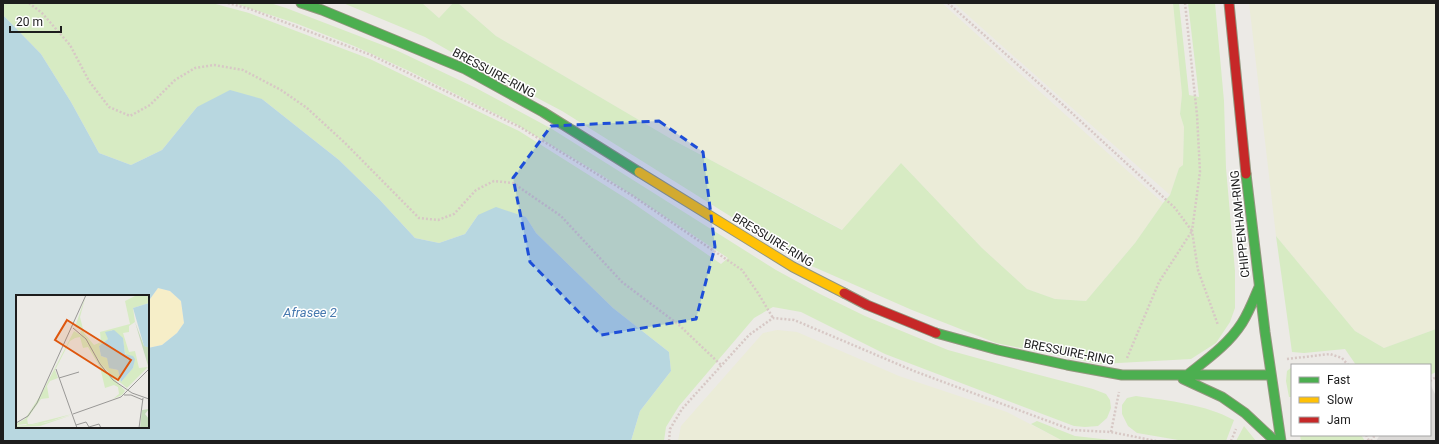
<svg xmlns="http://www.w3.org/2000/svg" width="1439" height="444" font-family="Roboto,sans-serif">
	<rect width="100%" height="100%" fill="#eceae6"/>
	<path fill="#dbd9d7" d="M1430,386H1431L1436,396V441H1376L1380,435H1430Z"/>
	<path fill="#ebecd8" d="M422,3H453L439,18Z
		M458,3H942L1163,203L1135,243L1086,301L1055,299L1027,289L982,248L901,163L843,230L673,140L496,36Z
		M954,3H1173L1182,94L1180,114L1184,127L1183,165L1179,168L1170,195Z
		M1249,3H1436V329L1384,348L1355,331L1276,236Z
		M777,330L797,332L899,376L1007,412L1063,441H678L681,426L763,333Z"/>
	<path fill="#d7ebc3" d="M3,3H212L249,13L370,59L519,131L630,201L721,264L728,258L603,176L514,123L407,70L354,46L295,23L233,3H270L286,8L398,51L476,88L552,129L776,270L820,294L865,316L948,350L1024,371L1093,389L1106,394L1110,400L1111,408L1107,418L1098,426L1085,427L1074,426L885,354L801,312L773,307L754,318L679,406L666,427L664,441H631L640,411L671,371L669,352L613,308L536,233L526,217L478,215L465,234L439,243L415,238L379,199L339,160L262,99L197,107L162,150L131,165L99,153L71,102L41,54L3,15Z
		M343,3H422L439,18L453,3H458L496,36L673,140L842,230L901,163L982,248L1027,289L1055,299L1086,301L1135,243L1163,203L1170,195L1179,168L1183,165L1184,127L1180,114L1182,94L1173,3H1179L1189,95L1199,97L1188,3H1215L1224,101L1226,168L1235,271V308L1230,322L1216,343L1191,359L1100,364L996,343L912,310L807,264L562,111L467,61L425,37Z
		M1276,236L1355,331L1384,348L1436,329V372L1430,375V365H1356L1345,349L1304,353L1292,352Z
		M1292,367V397H1289L1286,381L1287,371Z
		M1136,396C1170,401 1204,404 1234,420L1226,441H1184L1137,433L1128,426L1122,414V405L1127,398Z
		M1037,421L1075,436L1120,441H1063L1031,424Z
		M1244,426L1256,441H1236Z
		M1300,435H1361L1365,441H1301Z"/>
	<path fill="#f6eec8" d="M158,288L170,291L181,301L184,323L177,333L162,345L148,348V320L150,314V299Z"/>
	<path fill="#b8d7e0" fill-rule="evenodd" d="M3,15L41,54L71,102L99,153L131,165L162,150L197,107L230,90L262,99L339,160L379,199L415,238L439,243L465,234L478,215L496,207L526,217L536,233L613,308L669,352L671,371L640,411L631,441H3ZM158,288L170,291L181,301L184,323L177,333L162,345L148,348V427H17V296H148V320L150,314V299Z"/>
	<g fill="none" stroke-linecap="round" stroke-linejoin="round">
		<g stroke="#93967e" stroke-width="11">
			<path id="fast" d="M301,3L322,10L465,69L543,112L639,172
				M1246,174L1265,332L1281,441
				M936,333L998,350L1067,365L1122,375H1271
				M1186,376C1206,360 1228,345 1242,323C1249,312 1254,299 1259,287
				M1183,379L1222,397L1245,413L1275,441"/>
		</g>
		<g stroke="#93967e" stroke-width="11">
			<path id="slow" d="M639,172L793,267L844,293"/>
		</g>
		<g stroke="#93967e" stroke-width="11">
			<path id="jam" d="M1229,3L1246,174
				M844,293L867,305L936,333"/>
		</g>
		<path stroke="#d7c8c5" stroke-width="2.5" stroke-dasharray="2 2" stroke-linecap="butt" d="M29,3L42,13L70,45L89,81L109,107L130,116L150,105L175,80L195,68L214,65L243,70L281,90L307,108L345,143L419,218L438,220L454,214L476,190L494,181L513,183L561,216L622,282L679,325L722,366
			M228,3L250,9L371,55L520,127L633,196L742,270L758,293L773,318
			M948,3L1061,103L1175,208L1192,231
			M1185,3L1197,115L1200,172L1192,231L1198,270L1218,325
			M1127,358L1159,282L1192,231
			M1287,359L1330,354L1342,358L1348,365
			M1430,381L1436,377
			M1111,432L1119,392
			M1366,435L1369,441
			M669,441L670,429L682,409L749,335L773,318L794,320L806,325L914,371L1072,430L1111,432L1156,441
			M1231,441L1236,429
			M1371,441L1375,435"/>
		<use href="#fast" stroke="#4caf50" stroke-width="9"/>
		<use href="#slow" stroke="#ffc107" stroke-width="9"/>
		<use href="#jam" stroke="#c62828" stroke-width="9"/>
	</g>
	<path fill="#1d4ed8" fill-opacity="0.2" stroke="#1d4ed8" stroke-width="3" stroke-dasharray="8 5" stroke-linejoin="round" d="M659,121L703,152L715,247L696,319L601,335L530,262L513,178L551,126Z"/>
	<g text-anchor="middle" stroke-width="3" stroke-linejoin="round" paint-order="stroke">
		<g font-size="12" fill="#1d1d1d" stroke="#fff">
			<text transform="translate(494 73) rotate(28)" y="4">BRESSUIRE-RING</text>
			<text transform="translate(1240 224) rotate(-96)" y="4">CHIPPENHAM-RING</text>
			<text transform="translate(773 240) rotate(31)" y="4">BRESSUIRE-RING</text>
			<text transform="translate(1069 352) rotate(11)" y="4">BRESSUIRE-RING</text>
		</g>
		<g font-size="13" font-style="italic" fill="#4779af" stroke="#fff">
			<text x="310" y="317">Afrasee 2</text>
		</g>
	</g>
	<g transform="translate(16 295)">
		<rect width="133" height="133" fill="#eceae6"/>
		<path d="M70,0L64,22L68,38L78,50L85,47L84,37L114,29L109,6L121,0H133V8L117,13L119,27L113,31V37L107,38L113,57L119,56L123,73L132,72L111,93L90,76L64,37L66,35L59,32ZM95,35L107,45L109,58L118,66L117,73L105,87L102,75L97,74L91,63L85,61L83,51L92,44ZM58,36L68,42L81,64L109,96L106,100L97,104L103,99L102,92L98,90L89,93L84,72L72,52L67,53L64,42L59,43L54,46L39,75L42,83L34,86L31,91L33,103L25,104L11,124L12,129H16L56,119L35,126L22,129L11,130L10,129L2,130L1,131L29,128L56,120L24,131L0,132V129L9,124L27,96Z" fill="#d7ebc3" fill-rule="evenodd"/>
		<path d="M119,27L128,51L133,52V74ZM133,114L129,119L133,124V133H124L126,115Z" fill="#c5dbba"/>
		<path d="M133,8V52H131L128,51L117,13ZM98,35L107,43L109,59L117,61L119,64L117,73L105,87L102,75L93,73L91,63L85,61L83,51L92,44L89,37Z" fill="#b8d7e0"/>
		<path fill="none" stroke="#999896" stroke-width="1" d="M57,33L70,44L84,69L97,85L116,98L133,104M40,74L61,133M43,83L63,77M108,100H115L127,105M57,119L105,102L133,74M0,128L12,121L21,108L70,0M60,130L70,127L73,132L83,129L85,133M123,133L127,103"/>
		<path fill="#de560d" fill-opacity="0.15" stroke="#de560d" stroke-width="2" d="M51,25L115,65L102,85L39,45Z"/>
		<rect width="133" height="133" fill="none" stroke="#1d1d1d" stroke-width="2"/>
	</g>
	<rect width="1439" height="444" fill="none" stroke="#1d1d1d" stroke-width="8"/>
	<rect x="1291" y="364" width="140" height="72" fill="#ffffff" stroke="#a5a5a5"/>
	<rect x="1299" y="377" width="20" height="6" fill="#4caf50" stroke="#a5a5a5"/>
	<text x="1327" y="384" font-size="12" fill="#1d1d1d">Fast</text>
	<rect x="1299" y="397" width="20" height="6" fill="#ffc107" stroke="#a5a5a5"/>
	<text x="1327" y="404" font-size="12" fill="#1d1d1d">Slow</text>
	<rect x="1299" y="417" width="20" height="6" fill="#c62828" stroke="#a5a5a5"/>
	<text x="1327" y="424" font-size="12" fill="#1d1d1d">Jam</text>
	<path d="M10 26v6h51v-6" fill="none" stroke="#1d1d1d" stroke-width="2"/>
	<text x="16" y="26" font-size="12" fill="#1d1d1d" stroke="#ffffff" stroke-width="3" paint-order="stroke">20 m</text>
</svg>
